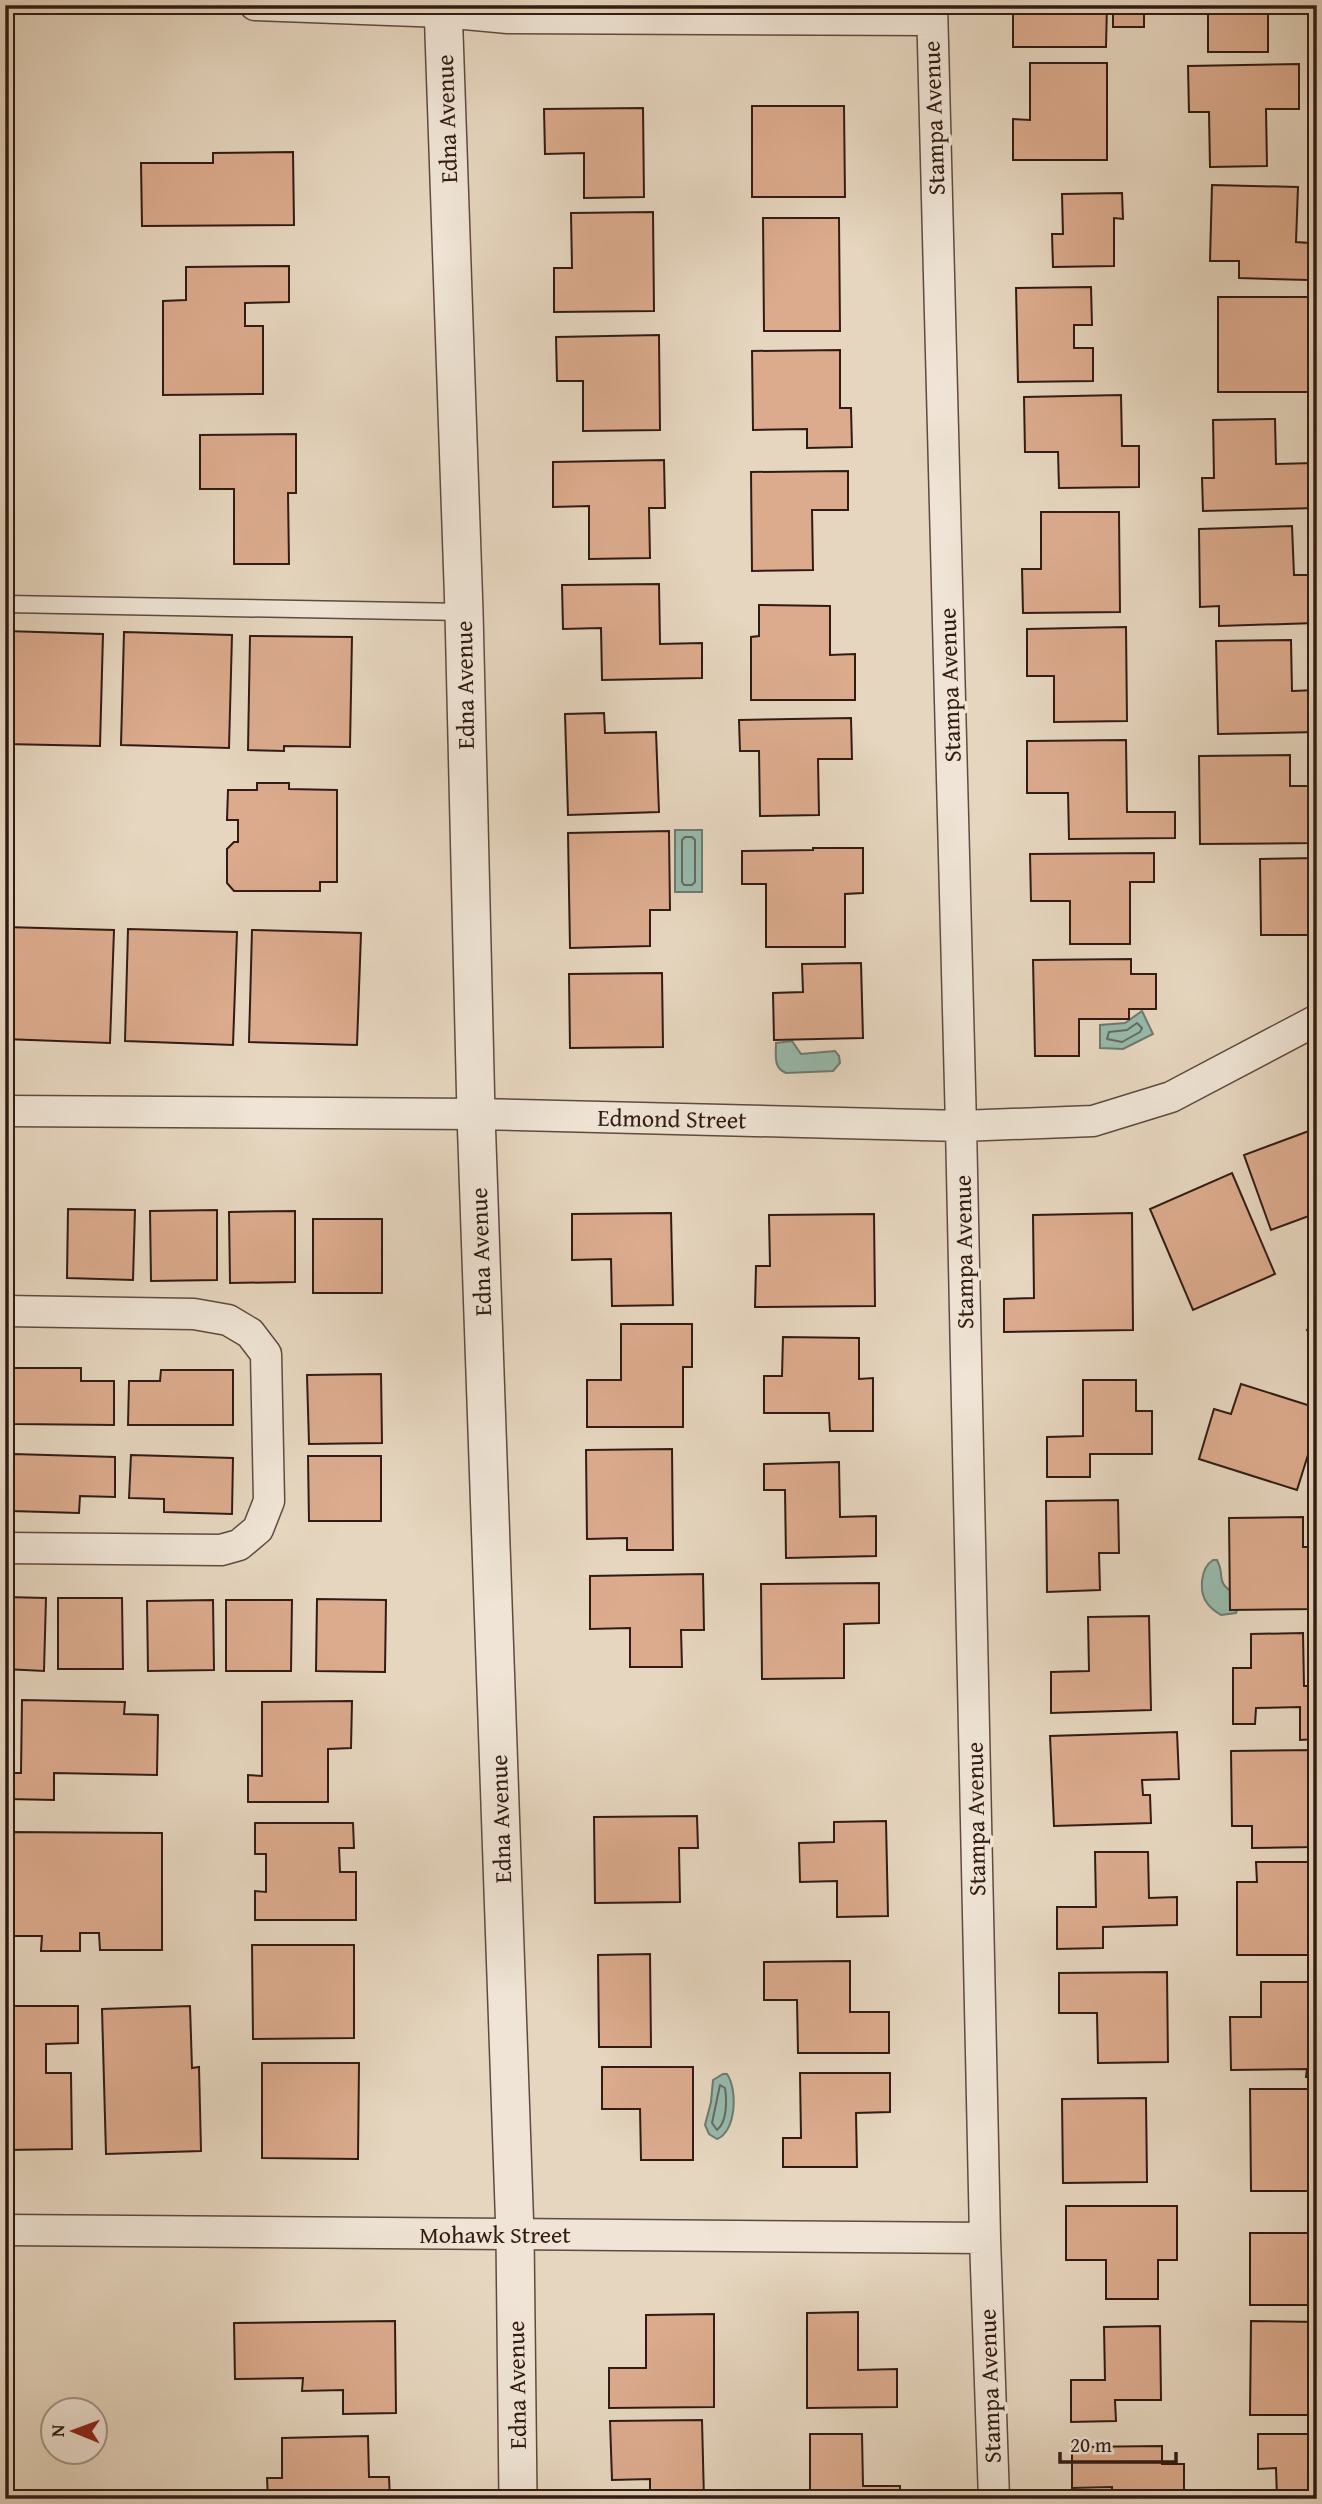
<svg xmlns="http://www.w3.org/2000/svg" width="1322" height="2504" font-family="'Gentium Book Plus',serif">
	<rect width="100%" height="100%" fill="#e6d6bf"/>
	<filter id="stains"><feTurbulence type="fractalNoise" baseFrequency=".00286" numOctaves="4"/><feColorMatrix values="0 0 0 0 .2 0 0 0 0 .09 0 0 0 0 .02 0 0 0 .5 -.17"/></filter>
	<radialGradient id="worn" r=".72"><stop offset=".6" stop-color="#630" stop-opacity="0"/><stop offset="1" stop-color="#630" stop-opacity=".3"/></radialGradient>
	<path fill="#97baac" stroke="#6f7a6f" stroke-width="2" d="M675,830H702V892H675Z
		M1142,1011L1153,1034L1123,1049L1100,1048V1025L1125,1023Z
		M792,1041L801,1054L835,1051L839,1056L840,1063L833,1071L786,1073C773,1068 776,1055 776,1043Z
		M1213,1560H1217C1227,1579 1212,1580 1238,1596V1606L1236,1613L1221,1615C1216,1612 1211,1609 1207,1603C1199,1592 1200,1568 1213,1560Z
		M723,2074H727C738,2090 736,2132 717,2139L709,2134L705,2125L711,2102L713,2080Z"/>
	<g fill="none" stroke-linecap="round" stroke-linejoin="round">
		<path stroke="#646a60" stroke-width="2" d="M685,837H692L695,840V882L692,885H684L682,882V840Z
			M1137,1023L1142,1028L1140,1032L1122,1042L1107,1039L1109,1032L1127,1030Z
			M720,2085L725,2088C727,2101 727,2122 717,2130L712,2123Z"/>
	</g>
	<path fill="#dcab8e" stroke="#321b14" stroke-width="2" d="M1013,5H1107L1106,47H1013Z
		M1113,5H1144V27H1113Z
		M1192,5H1268V52H1208V7Z
		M1030,63H1107V160H1013V119L1030,120Z
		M1299,64V109H1266L1267,166L1210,167L1209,112H1189L1188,66Z
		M752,106H844L845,197H752Z
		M643,108L644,197L584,198V153L545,154L544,109Z
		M293,152L294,225L142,226L141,163H213V153Z
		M1212,185L1298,187L1296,242L1310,243L1308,280L1239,278V261H1210Z
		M1122,193L1123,219L1114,218V266L1053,267L1052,234H1063L1062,194Z
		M653,212L654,311L554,312V268H572L571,213Z
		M763,218H839L840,331H764Z
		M289,266V302L245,303V326H263V394L163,395V301L186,300V267Z
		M1091,287L1092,325H1074V348H1093V381L1018,382L1016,288Z
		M1218,297H1311L1310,392H1218Z
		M659,335L660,430L583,431V381H557L556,337Z
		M840,350V408H851L852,447L807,448V429L753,430L752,351Z
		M1121,395L1122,446H1139V487L1059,488L1058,452H1025L1024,397Z
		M1275,419L1276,464L1314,463L1315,508L1203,511L1202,478H1214L1213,420Z
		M296,434V493H288L289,564H234V489H200V435Z
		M664,460L665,508H649L650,558L589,559V506L553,507V462Z
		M848,471V510H812L813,570L752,571L751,472Z
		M1041,512H1119L1120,612L1023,613L1022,569H1041Z
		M1292,526L1294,575H1315L1316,623L1219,626V606L1200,607L1199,529Z
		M659,584L660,644L702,643V678L602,680L601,628L563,629L562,585Z
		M759,605L830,606V655L855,654V700H751V637L759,636Z
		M1126,627L1127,721L1054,722V676H1027V629Z
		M5,631L103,634L100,746L5,744Z
		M124,632L232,635L229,748L121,745Z
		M250,636L352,637L350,747L284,746V751L248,750Z
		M1291,640L1292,691L1317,690V732L1218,734L1216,641Z
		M604,713L605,733L656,732L659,812L568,815L565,714Z
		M851,718L852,759H818L819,815L760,816L759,751H740L739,720Z
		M1126,740L1127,812H1175V838L1069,839L1068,793H1027V741Z
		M1290,755V786H1317V843L1200,844L1199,756Z
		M257,783H289V789L337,790V882H320V891H234L227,883V849L234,842H238V820H227L228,790H257Z
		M669,831L670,910H650V946L570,948L568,833Z
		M813,848H863V893L845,894V947H766V884H742V851L813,850Z
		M1154,853V882H1130V944H1070V901H1031L1030,854Z
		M1317,858V888H1314V935H1261L1260,859Z
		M5,927L114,930L110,1043L5,1039Z
		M128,929L237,932L233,1045L125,1041Z
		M252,930L361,933L357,1045L249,1042Z
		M1131,959V974H1156V1009H1129V1019H1079V1056H1035L1033,960Z
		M861,963L863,1038L774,1040L773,993L803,992L802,964Z
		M662,973L663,1047L570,1048L569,974Z
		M1317,1128V1213L1271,1230L1244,1155Z
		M1232,1173L1275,1274L1193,1310L1150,1209Z
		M68,1209L135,1210L133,1280L67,1278Z
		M217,1210V1280L151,1281L150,1211Z
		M295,1211V1282L230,1283L229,1212Z
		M671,1213L673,1305L612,1306L611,1259L572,1260V1214Z
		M1132,1213L1133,1330L1004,1332V1299L1034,1298L1033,1215Z
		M874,1214L875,1306L755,1307L756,1266H770L769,1215Z
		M313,1219H382V1293H313Z
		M1317,1323V1345L1307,1330Z
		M621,1324H692V1367H683V1427H587V1380H621Z
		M783,1337L859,1338V1379L873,1378V1431H830L829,1413H764V1376H782Z
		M12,1368H81V1381H114V1425L13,1424Z
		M161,1370H233V1425H128L129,1381H160Z
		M381,1374L382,1443L309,1444L307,1375Z
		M1083,1380H1136V1411H1152V1454H1090V1477H1047V1437L1083,1436Z
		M1241,1384L1317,1408V1426L1297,1490L1199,1459L1214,1409L1231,1414Z
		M672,1449L673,1550H627V1538L587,1539L586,1450Z
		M13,1454L115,1457V1497L80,1496L79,1513L11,1511Z
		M131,1455L233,1458L232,1514L164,1512V1499L129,1498Z
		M308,1456H381V1521H309Z
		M839,1462L840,1517L876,1516V1556L786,1558L785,1490H764V1464Z
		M1118,1500L1119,1553H1099L1100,1590L1047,1592L1046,1501Z
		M1303,1517V1547H1317V1609L1230,1610L1229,1518Z
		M703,1574L704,1630H681L682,1667H630V1628L590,1629V1576Z
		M879,1583V1623L844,1624V1678L762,1679L761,1584Z
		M5,1597L46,1598L44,1671L5,1669Z
		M58,1598H122L123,1669H58Z
		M317,1599L386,1600L385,1672L316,1671Z
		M213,1600L214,1670L148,1671L147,1601Z
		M226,1600H292L291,1671H226Z
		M1149,1616L1151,1710L1051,1713V1672L1089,1671L1088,1617Z
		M1303,1633L1304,1686H1317V1739L1300,1740V1707L1256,1708L1255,1724H1233V1668H1251V1634Z
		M22,1700L125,1702L124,1714L158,1715L157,1775L54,1773V1800L9,1799L10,1773H21Z
		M352,1701L351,1748L328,1749V1802H248V1775L262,1776V1702Z
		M1177,1732L1179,1779L1142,1780L1143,1795H1150L1151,1823L1054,1826L1050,1736Z
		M1317,1750V1809H1312L1313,1847L1252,1848V1826H1232L1231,1751Z
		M697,1816L698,1848H679L680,1902L595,1903L594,1817Z
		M886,1821L888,1916L837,1917V1881L800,1882L799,1843L834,1842V1822Z
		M255,1823H353L354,1848H339L340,1872H356V1920H255V1891L266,1892V1854H255Z
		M5,1832L162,1833V1950H100L99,1933H80V1951H41L42,1936H5Z
		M1095,1852H1148L1149,1898L1177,1897V1925L1103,1927V1948L1057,1949V1907H1096Z
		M1256,1862H1311V1915H1317V1955H1237V1882H1257Z
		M252,1945H354V2038L253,2039Z
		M650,1954L651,2047H599L598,1955Z
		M850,1961V2012H889V2053H798L797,2000H764V1962Z
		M1167,1972L1168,2062L1098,2063L1097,2013H1059V1973Z
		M1261,1982H1312V2036H1317V2077H1306L1307,2069L1231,2070L1230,2017H1261Z
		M5,2006H78V2043L46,2044V2073H71L72,2149L5,2150Z
		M190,2006L192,2068L199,2067L201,2151L106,2154L102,2009Z
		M262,2063H359L358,2159L262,2158Z
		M602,2067H693V2160H641L640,2109H602Z
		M800,2073H890V2112L856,2113L857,2167H783V2138H801Z
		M1250,2089H1317V2191H1251Z
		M1146,2098L1147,2182L1063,2183L1062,2099Z
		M1066,2206H1177V2260H1158V2299H1106V2260H1066Z
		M1312,2212H1317V2305H1250V2233H1312Z
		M858,2312V2370L897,2369V2407L807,2408V2313Z
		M714,2314V2407L609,2408V2368H646V2315Z
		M395,2321L396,2413L343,2414V2390L302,2391L303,2378L235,2379L234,2323Z
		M1251,2321L1317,2322V2415H1250Z
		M1160,2326L1161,2400H1115L1116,2421L1071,2422V2380H1105L1104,2327Z
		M702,2420L704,2499H650V2479L612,2480L610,2421Z
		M810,2434H862L863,2486H900V2499H810Z
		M1258,2434H1317V2499H1277L1276,2468L1258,2469Z
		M368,2436L369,2477H389L390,2499H268L267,2478H282V2438Z
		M1162,2446V2464H1184V2499H1112V2487L1072,2488V2447Z"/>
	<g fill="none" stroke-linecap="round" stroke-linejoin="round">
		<g stroke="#5f4a3f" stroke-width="19">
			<path id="service" d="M5,604L464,612"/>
		</g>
		<g stroke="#5f4a3f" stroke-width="33">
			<path id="minor" d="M255,5L443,12L508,18L932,20
				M932,5L961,1126L985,2238L994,2499
				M5,1111L476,1114L961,1126L1093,1121L1171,1097L1317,1020
				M5,1311L194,1314L228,1320L250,1333L266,1354L269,1501L258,1529L239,1545L221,1550L5,1548
				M5,2230L985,2238"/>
		</g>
		<g stroke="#5f4a3f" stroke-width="40">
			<path id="tertiary" d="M443,5L464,612L476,1114L515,2235L518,2499"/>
		</g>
		<use href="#service" stroke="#efe4d5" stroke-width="16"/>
		<use href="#minor" stroke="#efe4d5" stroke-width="30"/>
		<use href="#tertiary" stroke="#efe4d5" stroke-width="37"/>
	</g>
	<g text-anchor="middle" stroke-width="7" stroke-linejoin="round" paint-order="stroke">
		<g font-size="24" fill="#321b14" stroke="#efe4d5">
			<text transform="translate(934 118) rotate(-92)" y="8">Stampa Avenue</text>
			<text transform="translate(447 119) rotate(-92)" y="8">Edna Avenue</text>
			<text transform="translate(465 685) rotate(-91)" y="8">Edna Avenue</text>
			<text transform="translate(950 685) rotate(-92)" y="8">Stampa Avenue</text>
			<text transform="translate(672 1119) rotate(1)" y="8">Edmond Street</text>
			<text transform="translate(481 1252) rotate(-92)" y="8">Edna Avenue</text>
			<text transform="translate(964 1252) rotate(-91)" y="8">Stampa Avenue</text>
			<text transform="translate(501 1819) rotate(-92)" y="8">Edna Avenue</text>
			<text transform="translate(976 1819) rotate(-91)" y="8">Stampa Avenue</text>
			<text x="495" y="2243">Mohawk Street</text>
			<text transform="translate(517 2385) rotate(-91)" y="8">Edna Avenue</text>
			<text transform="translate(990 2386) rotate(-92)" y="8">Stampa Avenue</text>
		</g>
	</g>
	<rect width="1322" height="2504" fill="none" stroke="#e6d6bf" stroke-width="28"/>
	<rect x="7" y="7" width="1308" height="2490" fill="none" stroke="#321b14" stroke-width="3.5"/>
	<rect x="14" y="14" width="1294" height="2476" fill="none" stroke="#321b14" stroke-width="2"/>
	<g transform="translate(74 2431) rotate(271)"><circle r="33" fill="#efe4d5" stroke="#a39488" stroke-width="2"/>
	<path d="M0-5L12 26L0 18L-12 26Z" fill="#8f2418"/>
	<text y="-10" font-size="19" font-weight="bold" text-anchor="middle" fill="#321b14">N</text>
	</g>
	<path d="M1060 2452v10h116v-10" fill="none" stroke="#321b14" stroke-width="3.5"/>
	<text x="1070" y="2452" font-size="21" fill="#321b14" stroke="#efe4d5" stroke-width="5" paint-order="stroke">20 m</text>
	<rect width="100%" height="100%" filter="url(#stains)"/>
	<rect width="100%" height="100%" fill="url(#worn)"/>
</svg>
